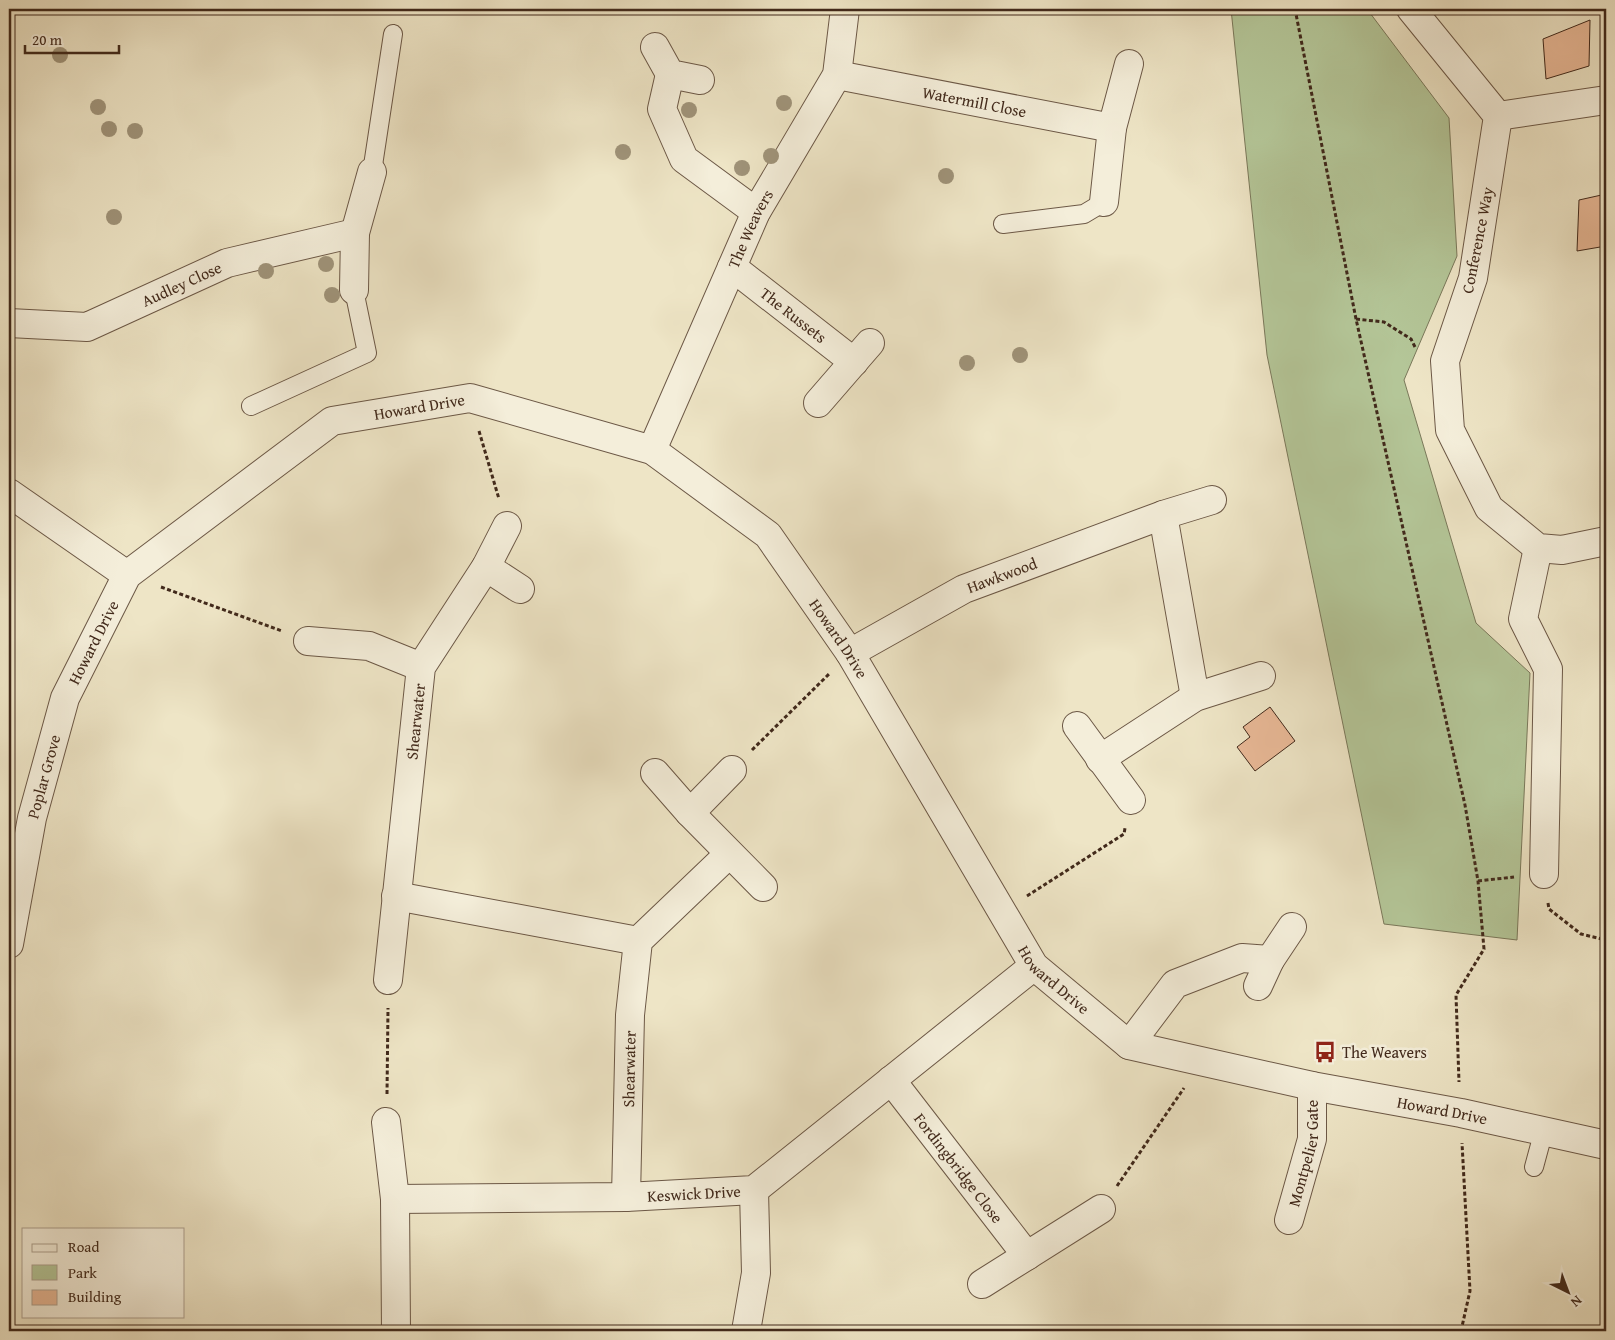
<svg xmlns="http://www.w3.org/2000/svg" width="1615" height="1340" font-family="'Gentium Book Plus',serif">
	<rect width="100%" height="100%" fill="#eee5c6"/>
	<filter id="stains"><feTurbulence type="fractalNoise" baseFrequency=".004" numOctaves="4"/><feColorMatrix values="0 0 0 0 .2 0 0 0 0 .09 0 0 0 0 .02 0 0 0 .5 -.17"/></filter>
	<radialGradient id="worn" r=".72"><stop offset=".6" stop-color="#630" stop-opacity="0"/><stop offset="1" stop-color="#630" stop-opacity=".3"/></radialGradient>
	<path fill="#b4c698" stroke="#7a785a" d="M1231,9H1367L1449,118L1457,256L1404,380L1476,623L1530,673L1517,940L1384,924L1267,355Z"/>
	<path fill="#e8b896" stroke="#41291b" d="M1590,20L1589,66L1546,79L1543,39Z
		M1606,194V246L1577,251L1579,200Z
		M1270,707L1295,741L1255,771L1237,747L1250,737L1243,727Z"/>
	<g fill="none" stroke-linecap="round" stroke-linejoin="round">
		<g stroke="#6c5846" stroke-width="20">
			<path id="service" d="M372,172L393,34
				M1003,224L1084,214L1104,202
				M251,406L367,353L354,290
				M1534,1167L1544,1130"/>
		</g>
		<g stroke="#6c5846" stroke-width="30">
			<g id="minor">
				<path d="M1411,9L1498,116L1473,278L1445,361L1450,430L1489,508L1538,548L1562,550L1606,541"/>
				<path d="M655,47L670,74L700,80"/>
				<path d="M670,74L662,109L684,159L756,212"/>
				<path id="s1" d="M837,75L1112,128"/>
				<path d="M1498,116L1606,100"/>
				<path d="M1104,202L1112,128L1129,64"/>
				<path id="s2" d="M732,267L854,362"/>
				<path d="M354,290L355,233L372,172"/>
				<path id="s3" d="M9,323L87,327L227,263L355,233"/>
				<path d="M818,403L870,343"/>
				<path id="s4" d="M652,450L756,212L837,75L845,9"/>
				<path d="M9,493L127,575"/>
				<path d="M1163,515L1195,697"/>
				<path d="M1538,548L1523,619L1548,669L1544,874"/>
				<path d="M486,567L520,589"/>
				<path d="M308,641L369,646L421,667"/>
				<path id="s5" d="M850,653L964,589L1163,515L1212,500"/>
				<path d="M1077,726L1131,800"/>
				<path d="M1100,759L1195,697L1261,676"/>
				<path d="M655,773L690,813L763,887"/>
				<path d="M690,813L732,770"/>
				<path d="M396,896L638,941"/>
				<path id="s6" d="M9,944L32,818L65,698L127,575L332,421L470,398L652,450L768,535L850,653L1034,966L1129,1045L1312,1086L1461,1113L1606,1145"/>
				<path id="s7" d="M388,980L421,667L486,567L507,526"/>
				<path d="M1258,986L1270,960L1292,927"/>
				<path d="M1129,1045L1175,984L1242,958L1270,960"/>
				<path id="s8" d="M891,1080L1027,1256"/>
				<path d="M386,1122L395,1199L396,1331"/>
				<path id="s9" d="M626,1197L630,1015L638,941L729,854"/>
				<path id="s10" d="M395,1199L626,1197L754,1190L1034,966"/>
				<path id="s11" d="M1289,1220L1312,1139V1086"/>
				<path d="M982,1284L1101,1209"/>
				<path d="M746,1331L756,1273L754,1190"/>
			</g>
		</g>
		<path stroke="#41291b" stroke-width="3" stroke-dasharray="4 2.5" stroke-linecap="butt" d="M1295,9L1356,319L1465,805L1478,881L1484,949L1456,995L1459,1082
			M1356,319L1384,322L1411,339L1416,349
			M479,431L499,499
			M161,587L282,631
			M752,750L829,674
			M1478,881L1514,877
			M1027,896L1124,834L1125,828
			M1548,903L1549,909L1581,934L1606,940
			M387,1094L388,1008
			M1117,1186L1184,1088
			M1461,1331L1470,1291L1462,1143"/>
		<use href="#service" stroke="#f4eeda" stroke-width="18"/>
		<use href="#minor" stroke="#f4eeda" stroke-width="28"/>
	</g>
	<g fill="#9f9379">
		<circle cx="60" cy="55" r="8"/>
		<circle cx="784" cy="103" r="8"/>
		<circle cx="98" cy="107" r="8"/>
		<circle cx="689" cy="110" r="8"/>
		<circle cx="109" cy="129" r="8"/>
		<circle cx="135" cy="131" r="8"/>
		<circle cx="623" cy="152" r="8"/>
		<circle cx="771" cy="156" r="8"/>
		<circle cx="742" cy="168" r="8"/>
		<circle cx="946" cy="176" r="8"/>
		<circle cx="114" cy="217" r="8"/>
		<circle cx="326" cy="264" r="8"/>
		<circle cx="266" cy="271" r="8"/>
		<circle cx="332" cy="295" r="8"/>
		<circle cx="1020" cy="355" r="8"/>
		<circle cx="967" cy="363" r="8"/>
	</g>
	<defs>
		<g id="bus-bare" transform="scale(1.725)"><path d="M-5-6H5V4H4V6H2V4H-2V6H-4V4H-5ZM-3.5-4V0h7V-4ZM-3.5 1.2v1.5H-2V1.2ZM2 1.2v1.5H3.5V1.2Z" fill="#8f2418" stroke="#f4eeda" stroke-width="2.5" paint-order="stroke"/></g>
	</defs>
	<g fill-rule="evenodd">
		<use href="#bus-bare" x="1325" y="1052"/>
	</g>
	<g text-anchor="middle" stroke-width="5" stroke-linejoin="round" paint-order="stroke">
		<g font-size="16" fill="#41291b" stroke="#f4eeda">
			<text dy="6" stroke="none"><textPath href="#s1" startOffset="140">Watermill Close</textPath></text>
			<text dy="6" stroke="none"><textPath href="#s4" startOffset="242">The Weavers</textPath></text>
			<text transform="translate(1477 240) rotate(-79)" y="6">Conference Way</text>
			<text dy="6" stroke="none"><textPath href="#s3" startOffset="182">Audley Close</textPath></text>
			<text dy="6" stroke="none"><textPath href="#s2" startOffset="78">The Russets</textPath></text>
			<text dy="6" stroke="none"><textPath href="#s6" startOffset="735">Howard Drive</textPath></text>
			<text dy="6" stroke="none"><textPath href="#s5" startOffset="171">Hawkwood</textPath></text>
			<text dy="6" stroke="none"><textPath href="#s6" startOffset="1245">Howard Drive</textPath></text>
			<text dy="6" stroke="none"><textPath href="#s6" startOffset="315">Howard Drive</textPath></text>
			<text dy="6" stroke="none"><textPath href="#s7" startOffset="260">Shearwater</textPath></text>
			<text dy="6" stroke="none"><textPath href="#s6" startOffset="171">Poplar Grove</textPath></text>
			<text dy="6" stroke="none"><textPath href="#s6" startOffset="1650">Howard Drive</textPath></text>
			<text dy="6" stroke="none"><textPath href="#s9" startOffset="128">Shearwater</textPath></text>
			<text dy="6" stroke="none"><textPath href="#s6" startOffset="2070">Howard Drive</textPath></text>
			<text dy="6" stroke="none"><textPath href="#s11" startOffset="69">Montpelier Gate</textPath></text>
			<text dy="6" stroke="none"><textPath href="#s8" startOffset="111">Fordingbridge Close</textPath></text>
			<text dy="6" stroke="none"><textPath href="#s10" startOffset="299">Keswick Drive</textPath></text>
		</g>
		<g font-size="16" fill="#41291b" stroke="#f4eeda" text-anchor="start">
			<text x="1342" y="1058">The Weavers</text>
		</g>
	</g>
	<rect width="1615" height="1340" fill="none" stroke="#eee5c6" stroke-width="30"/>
	<rect x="10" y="10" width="1595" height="1320" fill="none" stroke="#41291b" stroke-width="2.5"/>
	<rect x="15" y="15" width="1585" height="1310" fill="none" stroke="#41291b"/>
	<rect x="22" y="1228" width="162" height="90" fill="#f4eeda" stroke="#ac9f8e"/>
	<rect x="32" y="1244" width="25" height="8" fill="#f4eeda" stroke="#ac9f8e"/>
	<text x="68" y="1252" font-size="15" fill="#41291b">Road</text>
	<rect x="32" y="1265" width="25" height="15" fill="#b4c698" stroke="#ac9f8e"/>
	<text x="68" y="1278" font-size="15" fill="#41291b">Park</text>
	<rect x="32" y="1290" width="25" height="15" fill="#e8b896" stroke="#ac9f8e"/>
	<text x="68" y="1302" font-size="15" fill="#41291b">Building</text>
	<g transform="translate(1568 1292) rotate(138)" stroke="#f4eeda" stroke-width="4" paint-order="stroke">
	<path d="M0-4L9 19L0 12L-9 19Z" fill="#41291b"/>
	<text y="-8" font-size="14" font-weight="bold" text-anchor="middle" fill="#41291b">N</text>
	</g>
	<path d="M25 45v8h94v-8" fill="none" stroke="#41291b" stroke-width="2.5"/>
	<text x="32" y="45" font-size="15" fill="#41291b" stroke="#f4eeda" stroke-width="4" paint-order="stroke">20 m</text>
	<rect width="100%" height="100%" filter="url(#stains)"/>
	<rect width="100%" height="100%" fill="url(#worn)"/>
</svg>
